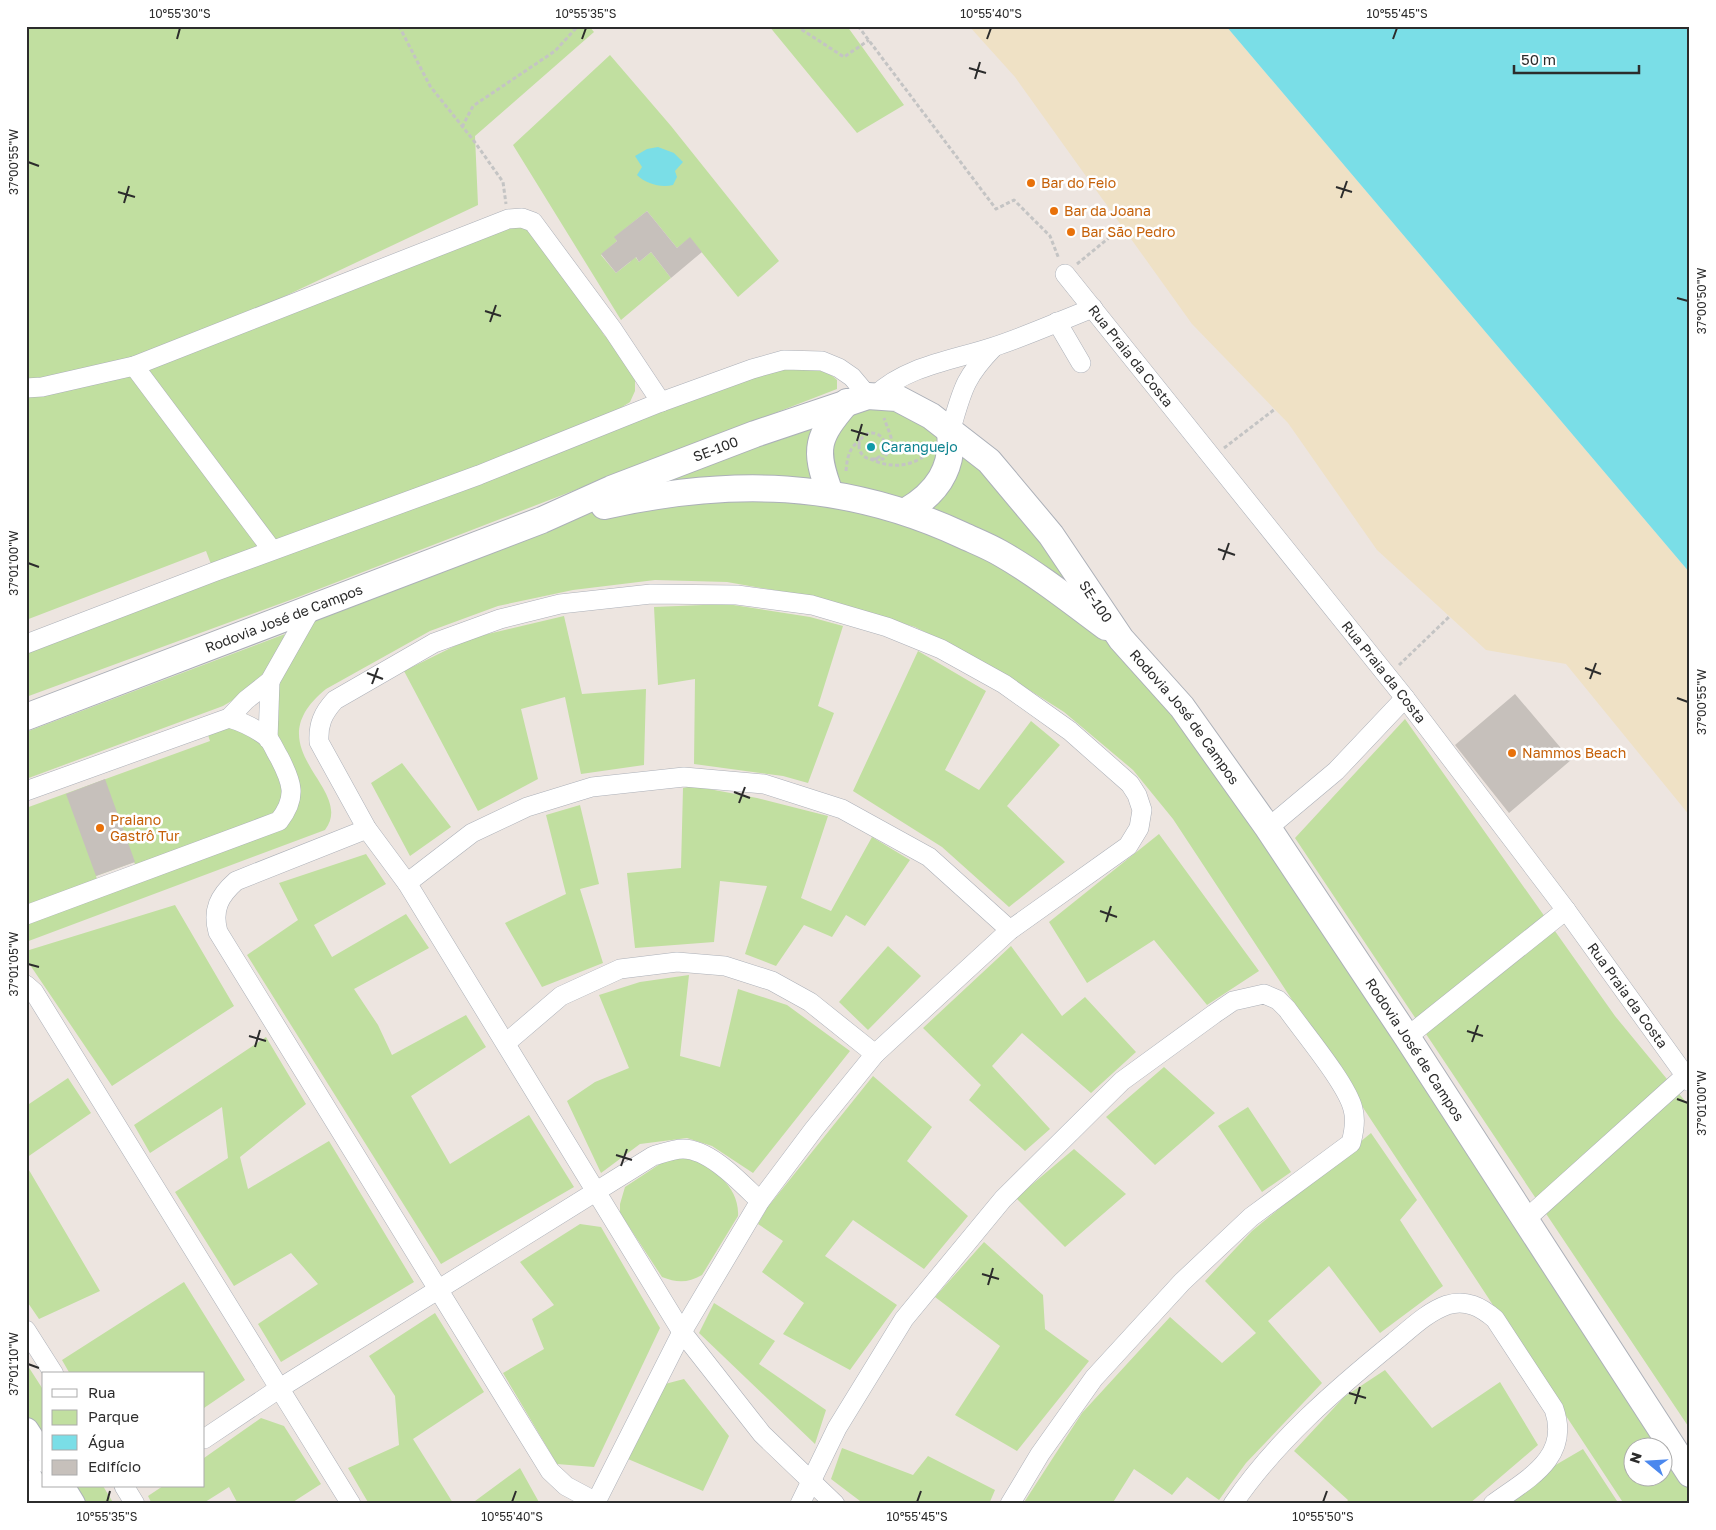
<svg xmlns="http://www.w3.org/2000/svg" width="1716" height="1530" font-family="'Golos Text',sans-serif">
	<rect width="100%" height="100%" fill="#ede5e0"/>
	<path fill="#c1dfa0" fill-rule="evenodd" d="M26,26H589L594,32L475,136L478,205L177,347L508,219L533,222L604,335L631,363L635,378V391L630,402L616,411L214,572L206,551L26,620Z
		M769,26H847L904,105L857,133Z
		M610,55L671,126L779,261L738,297L690,238L677,248L647,211L615,237L617,241L601,255L616,273L630,262L634,255L639,262L651,252L671,278L621,320L513,145Z
		M790,368C804,368 827,369 837,380V389L293,599L26,697V652L765,373Z
		M868,396L950,432L1182,707L1690,1473V1504H1624L1173,819L1133,770L1064,712L993,667L915,627L814,597L727,582L655,580L573,590L498,606L430,631L326,689C252,749 357,788 325,830L26,942V808L210,741L205,726L229,718L268,738L270,681L312,607L653,481ZM134,862L139,873L100,888L96,876ZM1634,1448H1664V1478H1634Z
		M727,604L810,617L843,626L818,706L834,713L808,783L783,776L694,764L695,679L658,685L654,607Z
		M564,616L582,694L646,689L644,765L581,774L565,697L521,709L538,779L478,811L404,671L471,638Z
		M285,634C269,671 258,686 223,706L26,779V732Z
		M918,651L986,691L945,770L979,790L1031,721L1060,745L1007,806L1065,862L1009,907L942,847L853,791Z
		M1405,719L1615,1016L1690,1107V1429L1295,838Z
		M402,763L451,827L410,856L371,783Z
		M693,786L757,798L828,816L801,898L831,911L872,837L910,860L865,926L846,915L832,937L804,925L776,966L745,954L767,886L720,881L714,942L635,948L627,873L681,868L683,788Z
		M580,805L599,884L580,889L603,963L542,987L505,923L566,894L546,815Z
		M1159,834L1259,971L1207,1005L1154,940L1087,983L1049,922Z
		M366,854L386,884L314,925L332,957L406,914L429,948L354,989L378,1025L392,1055L466,1015L486,1047L411,1096L450,1164L529,1115L574,1187L441,1264L247,955L298,920L279,883Z
		M175,905L234,1006L112,1086L26,959V951Z
		M888,946L921,976L868,1030L839,1002Z
		M1011,946L1062,1016L1085,997L1136,1052L1091,1093L1022,1033L992,1066L1050,1129L1025,1151L969,1100L981,1085L923,1028Z
		M689,975L680,1056L720,1067L738,989L787,1005L850,1051L753,1173L712,1146L687,1138L640,1144L601,1173L567,1101L595,1082L629,1068L599,995L640,982Z
		M266,1037L306,1104L240,1157L248,1189L329,1141L414,1282L281,1362L258,1324L318,1284L291,1253L234,1286L175,1192L228,1158L222,1107L150,1153L134,1125Z
		M1164,1067L1215,1113L1155,1165L1106,1117Z
		M873,1076L932,1127L907,1161L968,1216L924,1269L853,1220L825,1256L897,1305L850,1370L783,1334L804,1303L762,1272L783,1241L758,1224L767,1208Z
		M68,1078L91,1113L26,1158V1106Z
		M1248,1107L1291,1172L1262,1192L1218,1126Z
		M1371,1133L1417,1200L1400,1220L1443,1286L1380,1333L1329,1266L1268,1321L1322,1383L1246,1463L1219,1500L1187,1477L1172,1495L1134,1469L1112,1504H1023L1082,1413L1170,1317L1222,1363L1256,1333L1205,1281L1252,1231Z
		M1074,1149L1126,1194L1065,1247L1016,1198Z
		M689,1157C712,1167 740,1187 738,1216L702,1275C688,1283 677,1283 662,1277L620,1213V1204L625,1187L666,1160Z
		M26,1165L100,1291L39,1319L26,1300Z
		M580,1224L601,1227L660,1328L594,1467L557,1464L503,1373L544,1349L532,1319L554,1305L520,1262Z
		M984,1242L1043,1295L1045,1329L1089,1361L1017,1451L955,1415L1000,1346L935,1297Z
		M184,1282L245,1380L204,1408V1374H70L62,1360Z
		M714,1303L775,1341L759,1364L826,1410L815,1444L699,1333Z
		M435,1313L484,1392L413,1439L453,1503L369,1504L348,1468L399,1445L395,1396L369,1356Z
		M26,1363L44,1391V1458L26,1430Z
		M1385,1370L1432,1428L1500,1382L1538,1445L1469,1504H1345L1348,1500L1294,1451L1344,1397Z
		M684,1379L729,1436L703,1491L628,1459L665,1384Z
		M261,1418L284,1426L321,1484L290,1504H238L229,1487L202,1504H152L148,1496L163,1486H204V1458Z
		M842,1448L913,1475L928,1456L995,1490L989,1504H864L831,1479Z
		M1583,1449L1619,1504H1502L1547,1470Z
		M520,1468L540,1504H471Z
		M61,1486H103L114,1504H72Z"/>
	<path fill="#efe1c5" d="M969,26H1226L1690,573V816L1566,664L1486,650L1377,550L1288,423L1192,324L1015,77Z"/>
	<path fill="#7adee7" d="M1226,26H1690V573Z
		M658,147L674,153L683,162L675,171L677,177L673,185C661,188 646,184 637,175L642,167L635,156L647,149Z"/>
	<path fill="#c6c0bb" d="M647,211L677,248L690,237L702,252L671,278L651,252L639,262L636,257L616,273L601,254L617,241L614,237Z
		M1515,694L1571,760L1509,813L1455,745Z
		M105,779L135,862L96,876L66,794Z"/>
	<g fill="none" stroke-linecap="round" stroke-linejoin="round">
		<g stroke="#acb0b8" stroke-width="20">
			<g id="street">
				<path id="s1" d="M1065,274L1405,698L1566,910L1690,1082"/>
				<path d="M1057,322L1081,363"/>
				<path d="M134,366L272,550"/>
				<path d="M26,388L42,387L134,366L508,219L522,218L533,222L613,330L661,402"/>
				<path d="M876,395C906,366 954,360 993,347C1027,336 1060,321 1093,308"/>
				<path d="M950,432C962,392 963,379 993,348"/>
				<path d="M26,644L214,572L479,475L661,402L752,369L784,360L822,361L839,368L852,377L868,396"/>
				<path d="M268,739L270,681"/>
				<path d="M26,791L229,718L246,700L270,681L312,607"/>
				<path d="M1268,828L1336,771L1405,698"/>
				<path d="M367,829L236,881C219,896 212,910 218,932L550,1471L566,1486L596,1502"/>
				<path d="M407,883L472,833L527,807L592,787L684,777L764,784L842,809L929,857L1010,930"/>
				<path d="M26,915L279,821C298,797 292,782 279,757C275,751 272,742 267,737C255,728 243,722 229,718"/>
				<path d="M26,985L34,992L351,1504"/>
				<path d="M1407,1037L1566,910"/>
				<path d="M506,1043L561,996L620,969L677,962L725,966L772,981L810,1002L875,1054"/>
				<path d="M1525,1220L1685,1076"/>
				<path d="M26,1330L54,1374"/>
				<path d="M204,1439L280,1388L653,1156C663,1153 673,1149 683,1149C710,1149 741,1183 760,1201"/>
				<path d="M124,1486L135,1504"/>
				<path d="M595,1504L682,1332L760,1201L814,1129L875,1054L1010,930L1128,846L1139,828L1142,810L1137,795L1130,784L1070,731L1004,684L941,649L887,627L812,605L737,595L651,594L560,604L500,619L434,643L335,700C323,713 318,724 319,742L367,829L407,883L682,1332L762,1434L835,1504"/>
				<path d="M800,1504L837,1428L904,1319L1003,1199L1122,1081L1214,1014L1233,1001L1264,994L1278,1000L1287,1009C1304,1033 1347,1084 1353,1109C1356,1120 1354,1132 1351,1143L1251,1217L1182,1282L1094,1378L1040,1454L1010,1504"/>
				<path d="M1233,1504C1276,1441 1335,1390 1394,1342C1410,1329 1427,1312 1447,1305C1466,1299 1481,1307 1495,1319L1554,1409C1571,1458 1527,1479 1493,1504"/>
			</g>
		</g>
		<g stroke="#acb0b8" stroke-width="28">
			<g id="secondary">
				<path d="M830,493C813,448 817,437 847,402"/>
				<path d="M604,506C730,478 844,480 962,535C975,541 988,546 1000,553C1037,574 1071,601 1106,627"/>
				<path d="M906,511C937,493 954,468 950,432"/>
				<path id="s2" d="M26,717L542,520L611,489L755,434L868,396L897,398L931,416L989,461L1051,535L1121,639L1182,707L1268,828L1407,1037L1690,1474"/>
				<path d="M26,1431L44,1459"/>
				<path d="M26,1473L45,1504"/>
				<path d="M61,1486L72,1504"/>
			</g>
		</g>
		<path stroke="#c4c4c4" stroke-width="3" stroke-dasharray="4 2.5" stroke-linecap="butt" d="M399,26L430,86L474,141L503,182L506,204
			M796,26L844,57L869,40
			M858,26L996,209L1014,200L1050,236L1059,259
			M462,127L473,106L555,51L578,26
			M1077,264L1122,227
			M859 446a13 13 0 1 1 26 0a13 13 0 1 1-26 0Z
			M1224,448L1275,409
			M870,459C890,468 909,468 927,454
			M874,459H883L892,447L891,437L884,418
			M846,471C847,458 849,448 860,440
			M1399,665L1450,616"/>
		<use href="#street" stroke="#fff" stroke-width="19"/>
		<use href="#secondary" stroke="#fff" stroke-width="26"/>
	</g>
	<path fill="none" stroke="#2c2c2c" stroke-width="2" d="M177,39L180,28M582,39L586,28M987,39L991,28M1393,39L1397,28M969,68L986,73M975,79L980,62M28,162L39,166M1336,187L1352,192M118,192L135,197M1341,198L1347,181M124,203L129,186M1677,298L1688,301M485,311L501,316M490,322L496,305M851,430L868,435M857,441L862,424M1218,549L1235,555M1223,560L1229,543M28,563L39,567M1585,668L1601,674M367,673L383,679M1590,679L1596,663M372,684L378,668M1677,698L1688,702M734,792L750,798M739,803L745,787M1100,911L1117,917M1106,922L1111,906M28,964L39,967M1467,1031L1483,1036M249,1036L266,1041M1472,1042L1478,1025M255,1047L260,1030M1677,1099L1688,1103M616,1155L632,1160M621,1166L627,1149M982,1274L999,1279M988,1285L993,1268M28,1364L39,1368M1349,1393L1366,1398M1355,1404L1360,1387M107,1502L110,1491M512,1502L516,1491M917,1502L921,1491M1323,1502L1327,1491"/>
	<g fill="#e8710a" stroke="#fff" stroke-width="2">
		<circle cx="1031" cy="183" r="5"/>
		<circle cx="1054" cy="211" r="5"/>
		<circle cx="1071" cy="232" r="5"/>
		<circle cx="1512" cy="753" r="5"/>
		<circle cx="100" cy="828" r="5"/>
	</g>
	<circle fill="#0f9aa8" stroke="#fff" stroke-width="2" cx="871" cy="447" r="5"/>
	<g text-anchor="middle" stroke-width="5" stroke-linejoin="round" paint-order="stroke">
		<g font-size="14" fill="#c56008" stroke="#fff" text-anchor="start">
			<text x="1041" y="188">Bar do Feio</text>
			<text x="1064" y="216">Bar da Joana</text>
			<text x="1081" y="237">Bar São Pedro</text>
			<text x="1522" y="758">Nammos Beach</text>
			<text x="110" y="825">Praiano<tspan x="110" dy="16">Gastrô Tur</tspan></text>
		</g>
		<g font-size="14" fill="#2c2c2c" stroke="#fff">
			<text dy="5" stroke="none"><textPath href="#s1" startOffset="105">Rua Praia da Costa</textPath></text>
			<text dy="5" stroke="none"><textPath href="#s2" startOffset="740">SE-100</textPath></text>
			<text dy="5" stroke="none"><textPath href="#s2" startOffset="1219">SE-100</textPath></text>
			<text dy="5" stroke="none"><textPath href="#s2" startOffset="276">Rodovia José de Campos</textPath></text>
			<text dy="5" stroke="none"><textPath href="#s1" startOffset="510">Rua Praia da Costa</textPath></text>
			<text dy="5" stroke="none"><textPath href="#s2" startOffset="1365">Rodovia José de Campos</textPath></text>
			<text dy="5" stroke="none"><textPath href="#s1" startOffset="915">Rua Praia da Costa</textPath></text>
			<text dy="5" stroke="none"><textPath href="#s2" startOffset="1770">Rodovia José de Campos</textPath></text>
		</g>
		<g font-size="14" fill="#0d838f" stroke="#fff" text-anchor="start">
			<text x="881" y="452">Caranguejo</text>
		</g>
	</g>
	<rect width="1716" height="1530" fill="none" stroke="#ffffff" stroke-width="55"/>
	<rect x="42" y="1372" width="162" height="115" fill="#ffffff" stroke="#ababab"/>
	<rect x="52" y="1389" width="25" height="8" fill="#ffffff" stroke="#ababab"/>
	<text x="88" y="1398" font-size="15" fill="#2c2c2c">Rua</text>
	<rect x="52" y="1410" width="25" height="15" fill="#c1dfa0" stroke="#ababab"/>
	<text x="88" y="1422" font-size="15" fill="#2c2c2c">Parque</text>
	<rect x="52" y="1435" width="25" height="15" fill="#7adee7" stroke="#ababab"/>
	<text x="88" y="1448" font-size="15" fill="#2c2c2c">Água</text>
	<rect x="52" y="1460" width="25" height="15" fill="#c6c0bb" stroke="#ababab"/>
	<text x="88" y="1472" font-size="15" fill="#2c2c2c">Edifício</text>
	<g transform="translate(1648 1462) rotate(288)"><circle r="24" fill="#ffffff" stroke="#ababab"/>
	<path d="M0-4L9 19L0 12L-9 19Z" fill="#4b88ee"/>
	<text y="-8" font-size="14" font-weight="bold" text-anchor="middle" fill="#2c2c2c">N</text>
	</g>
	<path d="M1514 65v8h125v-8" fill="none" stroke="#2c2c2c" stroke-width="2.5"/>
	<text x="1521" y="65" font-size="15" fill="#2c2c2c" stroke="#ffffff" stroke-width="4" paint-order="stroke">50 m</text>
	<rect x="28" y="28" width="1660" height="1474" fill="none" stroke="#2c2c2c" stroke-width="2"/>
	<g font-size="12" text-anchor="middle" fill="#2c2c2c">
		<text x="180" y="18">10°55'30"S</text>
		<text x="586" y="18">10°55'35"S</text>
		<text x="991" y="18">10°55'40"S</text>
		<text x="1397" y="18">10°55'45"S</text>
		<text transform="translate(14 162) rotate(-90)" y="4">37°00'55"W</text>
		<text transform="translate(1702 301) rotate(-90)" y="4">37°00'50"W</text>
		<text transform="translate(14 563) rotate(-90)" y="4">37°01'00"W</text>
		<text transform="translate(1702 702) rotate(-90)" y="4">37°00'55"W</text>
		<text transform="translate(14 964) rotate(-90)" y="4">37°01'05"W</text>
		<text transform="translate(1702 1103) rotate(-90)" y="4">37°01'00"W</text>
		<text transform="translate(14 1364) rotate(-90)" y="4">37°01'10"W</text>
		<text x="107" y="1521">10°55'35"S</text>
		<text x="512" y="1521">10°55'40"S</text>
		<text x="917" y="1521">10°55'45"S</text>
		<text x="1323" y="1521">10°55'50"S</text>
	</g>
</svg>
